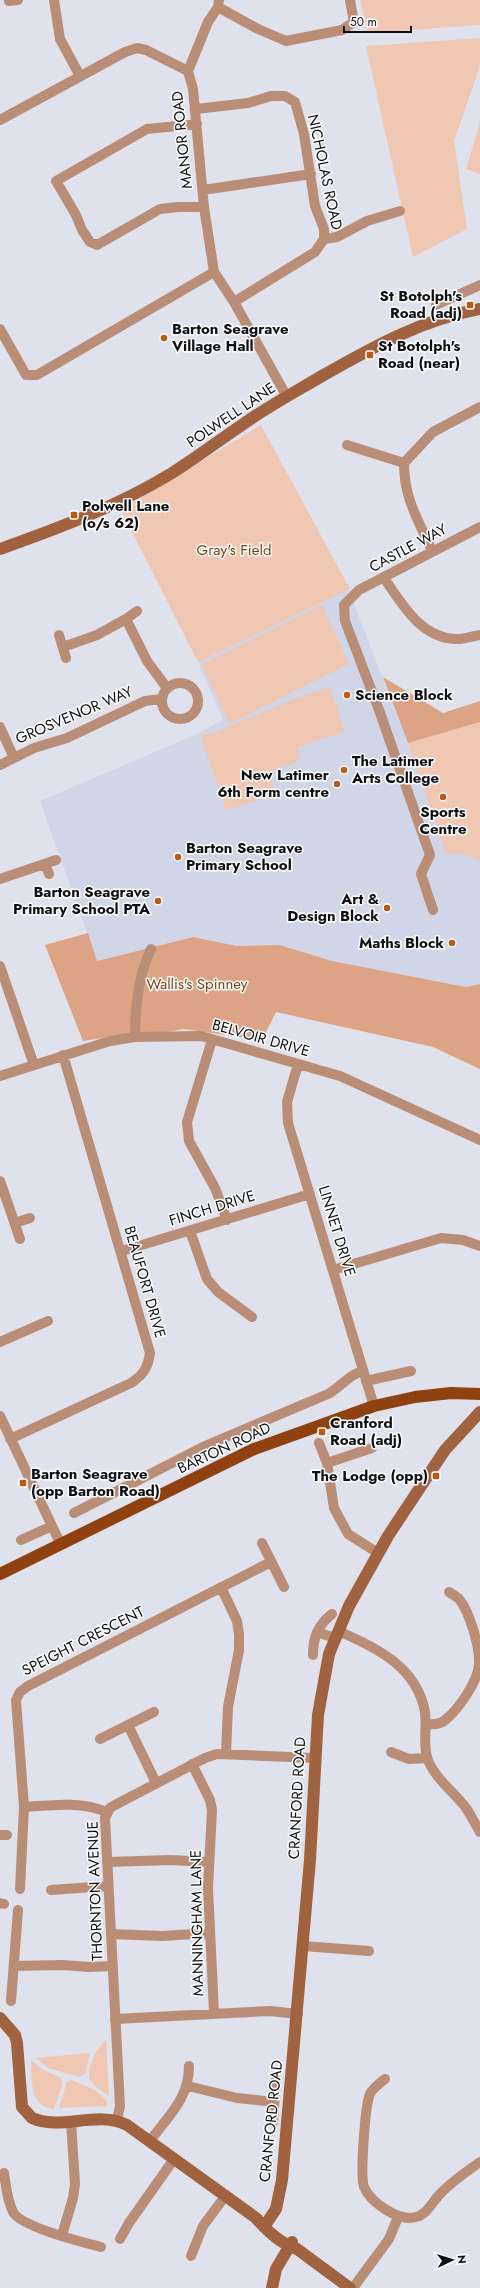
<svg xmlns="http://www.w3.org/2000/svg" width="480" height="2288" font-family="Jost,sans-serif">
	<rect width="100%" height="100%" fill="#dfe1ed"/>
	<path fill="#d1d5e8" d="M350,589L357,612L408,743L480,722V984L466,987L332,961L280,945L237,946L193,937L97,961L40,801L197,734L223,720L198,662Z"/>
	<path fill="#efc7b2" d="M360,0H480V25L368,33Z
		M480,38V66L454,141L467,229L413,257L366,46Z
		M480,122V174L466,169Z
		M261,425L350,589L198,662L121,510Z
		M322,605L349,664L229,724L202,664Z
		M330,687L345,731L298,747L300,758L295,763L269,772L276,794L226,810L200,734H211L292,700Z
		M480,722V861L468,855L446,853L408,743Z
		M106,2040L109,2096L95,2086L89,2078C89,2063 95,2050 106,2040Z
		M90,2053L85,2074L80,2077L48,2068L36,2058Z
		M31,2060L43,2070L61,2078L62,2086L54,2109C29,2107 32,2079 31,2060Z
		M71,2080L95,2090L107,2101V2106L59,2108L67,2082Z"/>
	<path fill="#dda385" d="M383,677L443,713L480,701V722L408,743Z
		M88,933L97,961L193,937L237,946L280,945L332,961L466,987L480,984V1069L433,1047L276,1012L262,1040L184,1029L135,1037L128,1034L83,1041L45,945Z"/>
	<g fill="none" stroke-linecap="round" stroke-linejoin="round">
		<path stroke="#b98d76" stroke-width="10" d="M54,0L60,39L80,76
			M9,1L18,0
			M218,7L258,29L286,41L342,30L354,22L350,0
			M188,71L208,22L218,7L219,0
			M196,109L248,103L271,96H285L295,102L304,134L315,206L324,229V239L315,252L234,302
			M0,120L125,52L137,48L146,50L188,71L193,89L204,207L214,272L234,302L287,397
			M197,124L147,129L56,181L76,215L82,230L90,242L97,245L160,209L178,207H204
			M203,190L311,174
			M324,239L337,237L367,221L400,211
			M436,305L480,285
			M0,329L26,375H37L214,272
			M347,445L404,463
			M432,551C418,519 404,499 404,463L433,432L480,407
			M384,578C402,604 420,637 455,639C463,640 473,636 480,635
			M137,611L126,619L147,661L167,688
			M59,635L66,658
			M63,647L97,635L126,619
			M162 701a18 18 0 1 1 36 0a18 18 0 1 1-36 0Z
			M0,727L14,758
			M0,765L34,748L67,738L145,701L161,699
			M45,864L49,874
			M0,879L56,860
			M433,910L421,874L430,855L379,710L345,621L344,605L359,590L480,527
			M0,966L34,1065
			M135,1037C135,1007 138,976 151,949
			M212,1040L187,1122L189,1141L215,1188L227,1220
			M298,1064L287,1102L288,1123L374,1406
			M0,1076L110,1041L135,1037L201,1036L340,1076L480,1140
			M0,1181L20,1239
			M15,1223L30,1218
			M190,1231L207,1279L218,1292L252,1317
			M122,1251L310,1194
			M333,1270L441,1238L463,1240L480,1246
			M0,1342L48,1321
			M366,1381L411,1371
			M0,1416L61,1545
			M10,1439L131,1383C143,1375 148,1368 150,1353L63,1055
			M319,1443L327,1463L334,1508L348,1534L378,1553
			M327,1463L372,1448
			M74,1513L205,1446L328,1394C341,1387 348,1375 363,1371
			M21,1540L52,1526
			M262,1543L284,1587
			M221,1587L237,1621L239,1634V1650L228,1707L226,1754
			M338,1631C376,1647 417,1667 425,1712C427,1727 423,1743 427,1757C433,1777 454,1792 466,1808C471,1815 475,1824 480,1832
			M317,1632L335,1638
			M313,1655C313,1637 318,1625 332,1614
			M128,1725L156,1783
			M426,1725C432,1724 439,1725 444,1721C458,1710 478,1682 479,1664C480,1648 470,1612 459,1599C457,1597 452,1594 449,1592
			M100,1739L154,1712
			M391,1752L409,1759L427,1758
			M192,1764L210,1800L212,1810L208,1888L214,2013
			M24,1807C52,1805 80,1801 107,1812
			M0,1835H7
			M107,1862L171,1860L208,1862
			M20,1889L24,1807L16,1700L20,1692L28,1686L271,1562
			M51,1890L108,1886
			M0,1903L4,1904
			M111,1934L162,1936L210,1933
			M303,1946L369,1951
			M14,1966L62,1965L89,1967L113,1966
			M11,2001L18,1910
			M115,2019L270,2011L298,2014
			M385,2079C379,2084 373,2088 370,2094C365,2105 360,2177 364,2187C371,2203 399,2222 416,2217C428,2214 433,2200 442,2192C453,2181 467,2171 480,2162
			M188,2086L237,2098L274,2102
			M117,2120L120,2106L105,1818L110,1808L115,1805L205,1758L217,1754L315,1758
			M273,2122L276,2080
			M150,2141C168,2116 189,2099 189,2066
			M4,2173C6,2186 7,2200 13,2212C21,2227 82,2242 101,2247
			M62,2235L73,2198L75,2184L71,2121
			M120,2239L129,2223L174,2159
			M191,2256L203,2226L226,2195
			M353,2288L389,2239L398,2217"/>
		<path stroke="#a16240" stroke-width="12" d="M0,549C59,528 118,506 172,473C196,458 218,441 242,425C267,407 295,392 322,376C373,347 421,320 480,309
			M0,2018L15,2035L17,2043L22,2107L32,2118C60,2131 98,2110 127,2125L256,2218C267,2231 281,2244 297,2249L350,2288
			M264,2227L276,2209L282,2180L310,1860L318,1715L329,1654L349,1606L388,1536L445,1450L480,1412
			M272,2288L276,2269L292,2242"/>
		<path stroke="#8f420f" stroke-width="12" d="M0,1574L254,1449L374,1406L415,1397L451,1393L480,1394"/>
	</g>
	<g fill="#ba5918" stroke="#fff" stroke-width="1.5">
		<rect x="466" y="301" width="8" height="8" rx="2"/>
		<circle cx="164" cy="338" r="4"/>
		<rect x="366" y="351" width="8" height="8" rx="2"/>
		<rect x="70" y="511" width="8" height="8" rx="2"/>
		<circle cx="347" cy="695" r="4"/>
		<circle cx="344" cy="770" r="4"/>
		<circle cx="337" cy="784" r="4"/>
		<circle cx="443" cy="797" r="4"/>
		<circle cx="178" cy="857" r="4"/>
		<circle cx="158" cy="901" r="4"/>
		<circle cx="387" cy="908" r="4"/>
		<circle cx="452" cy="943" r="4"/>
		<rect x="318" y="1428" width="8" height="8" rx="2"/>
		<rect x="432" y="1472" width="8" height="8" rx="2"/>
		<rect x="19" y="1479" width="8" height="8" rx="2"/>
	</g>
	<g text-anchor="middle" stroke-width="3" stroke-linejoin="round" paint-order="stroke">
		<g font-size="15" fill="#0e0f13" stroke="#fff">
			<text transform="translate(182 140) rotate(-96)" y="5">MANOR ROAD</text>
			<text transform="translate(325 172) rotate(78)" y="5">NICHOLAS ROAD</text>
			<text transform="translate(231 415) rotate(-34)" y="5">POLWELL LANE</text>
			<text transform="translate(408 548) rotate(-28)" y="5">CASTLE WAY</text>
			<text transform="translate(74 715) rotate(-23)" y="5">GROSVENOR WAY</text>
			<text transform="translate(261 1038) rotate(16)" y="5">BELVOIR DRIVE</text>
			<text transform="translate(212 1208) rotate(-17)" y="5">FINCH DRIVE</text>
			<text transform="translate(337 1231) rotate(73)" y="5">LINNET DRIVE</text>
			<text transform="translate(145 1282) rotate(74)" y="5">BEAUFORT DRIVE</text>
			<text transform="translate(224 1448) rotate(-25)" y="5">BARTON ROAD</text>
			<text transform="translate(83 1641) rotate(-27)" y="5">SPEIGHT CRESCENT</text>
			<text transform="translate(297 1798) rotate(-87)" y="5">CRANFORD ROAD</text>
			<text transform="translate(95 1891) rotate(-92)" y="5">THORNTON AVENUE</text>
			<text transform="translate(197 1923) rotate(-91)" y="5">MANNINGHAM LANE</text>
			<text transform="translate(271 2121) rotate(-84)" y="5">CRANFORD ROAD</text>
		</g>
		<g font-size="15" font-weight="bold" fill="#0e0f13" stroke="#fff" text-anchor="start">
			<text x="462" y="301" text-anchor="end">St Botolph's<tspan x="462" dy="17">Road (adj)</tspan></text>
			<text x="172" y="334">Barton Seagrave<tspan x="172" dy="17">Village Hall</tspan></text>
			<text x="378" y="351">St Botolph's<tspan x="378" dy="17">Road (near)</tspan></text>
			<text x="82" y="511">Polwell Lane<tspan x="82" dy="17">(o/s 62)</tspan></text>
			<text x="355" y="700">Science Block</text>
			<text x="352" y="766">The Latimer<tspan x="352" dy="17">Arts College</tspan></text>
			<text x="329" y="780" text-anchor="end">New Latimer<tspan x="329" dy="17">6th Form centre</tspan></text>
			<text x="443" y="817" text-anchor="middle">Sports<tspan x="443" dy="17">Centre</tspan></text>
			<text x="186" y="853">Barton Seagrave<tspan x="186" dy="17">Primary School</tspan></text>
			<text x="150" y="897" text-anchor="end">Barton Seagrave<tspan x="150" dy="17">Primary School PTA</tspan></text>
			<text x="379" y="904" text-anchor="end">Art &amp;<tspan x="379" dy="17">Design Block</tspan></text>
			<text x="444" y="948" text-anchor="end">Maths Block</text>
			<text x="330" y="1428">Cranford<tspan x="330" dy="17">Road (adj)</tspan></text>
			<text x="31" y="1479">Barton Seagrave<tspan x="31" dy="17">(opp Barton Road)</tspan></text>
			<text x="428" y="1481" text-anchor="end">The Lodge (opp)</text>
		</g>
		<g font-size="15" fill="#823d0f" stroke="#fff">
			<text x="234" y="555">Gray's Field</text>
			<text x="197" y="989">Wallis's Spinney</text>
		</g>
	</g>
	<g transform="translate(452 2260) rotate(86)" stroke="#ffffff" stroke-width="3" paint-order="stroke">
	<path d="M0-3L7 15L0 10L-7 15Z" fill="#0e0f13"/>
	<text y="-6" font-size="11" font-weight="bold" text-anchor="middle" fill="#0e0f13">N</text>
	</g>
	<path d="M344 26v6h67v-6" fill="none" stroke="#0e0f13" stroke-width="2"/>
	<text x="350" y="26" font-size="12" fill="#0e0f13" stroke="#ffffff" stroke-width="3" paint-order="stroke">50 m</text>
</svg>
